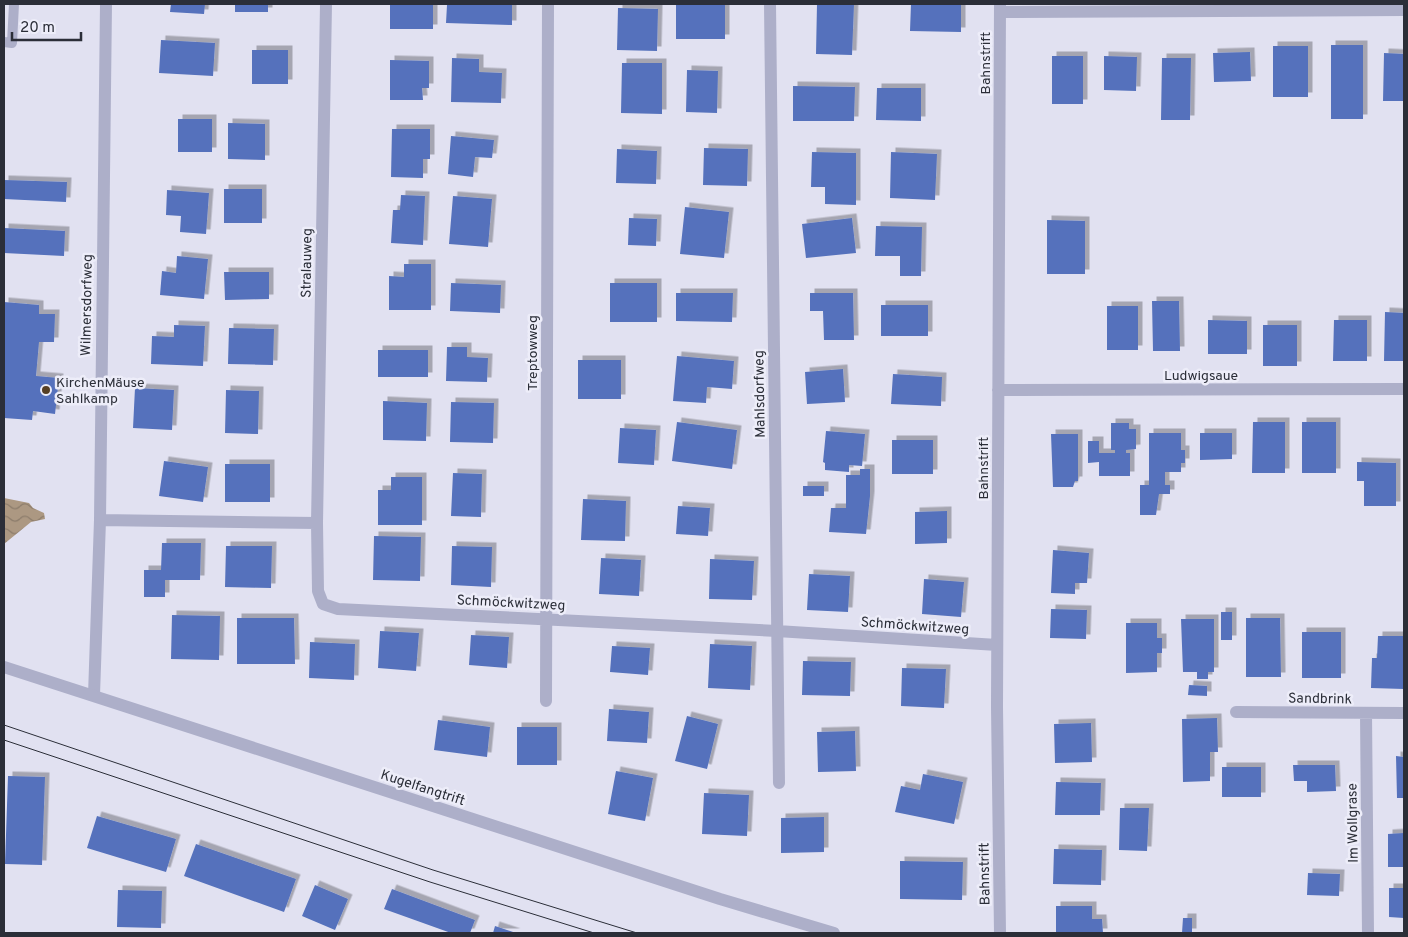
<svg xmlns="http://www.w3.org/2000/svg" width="1408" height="937" font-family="Overpass,sans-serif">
	<defs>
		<pattern id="water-waves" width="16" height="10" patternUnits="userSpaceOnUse" patternTransform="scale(1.25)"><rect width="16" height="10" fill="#ac9882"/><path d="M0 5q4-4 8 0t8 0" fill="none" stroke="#8c7c6b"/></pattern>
		<filter id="shadow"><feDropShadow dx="4.5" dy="-4.5" stdDeviation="0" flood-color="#0004"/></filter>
	</defs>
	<rect width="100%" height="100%" fill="#e1e1f1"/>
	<path fill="url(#water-waves)" d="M4,498L29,503L33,508L44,513L45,519L31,522L4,544Z"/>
	<path fill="#5471bc" filter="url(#shadow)" d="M171,4H205L204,14L170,12Z
		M235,4H268V12H235Z
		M390,4H433V29H390Z
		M456,4H512V25L446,23L447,5Z
		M676,4H725V39H676Z
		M817,4H854L852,55L816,54Z
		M911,4H961V32L910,31Z
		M618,8L658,9L657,51L617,50Z
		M161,40L215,43L213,76L159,73Z
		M1331,45H1363V119H1331Z
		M1273,46H1308V97H1273Z
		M252,50H288V84H252Z
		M1250,52L1251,81L1214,82L1213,53Z
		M1384,53L1404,54V101H1383Z
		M1052,56H1083V104H1052Z
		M1104,56L1137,57L1136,91L1104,90Z
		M452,58L479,59V72L502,73L501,103L451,102Z
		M1162,58H1191L1190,120H1161Z
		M390,60L429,61V88H422L423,100H390Z
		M622,63H662V114L621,113Z
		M687,70L718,71L717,113L686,112Z
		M793,86L855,87L854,121H793Z
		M877,88H921V121L876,120Z
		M178,119H212V152H178Z
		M228,123L265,124V160L228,159Z
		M392,129H430V159H423V178L391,177Z
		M451,136L494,140L492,158L475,157L473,177L448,174Z
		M704,148L748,149L747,186L703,185Z
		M617,149L657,151L656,184L616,183Z
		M812,152L856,153V205L825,204V187H811Z
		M891,152L937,154L935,200L890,198Z
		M4,180L67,182L66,202L4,199Z
		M224,189H262V223H224Z
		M167,190L209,193L206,234L180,232L181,216L166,215Z
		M401,195L425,196L423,245L391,243L393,210H400Z
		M453,196L492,199L488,247L449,244Z
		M685,207L729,212L724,258L680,254Z
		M629,218L657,219L656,246L628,245Z
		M852,218L856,253L806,258L802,224Z
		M1047,220L1085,221V274H1047Z
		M876,226L922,227L921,276H900V256H875Z
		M4,228L65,231L64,256L4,253Z
		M177,256L208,259L204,299L160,295L162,271L176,273Z
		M404,264H431V310H389V276L404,277Z
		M224,272H269V299L225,300Z
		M451,283L501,285L500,313L450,311Z
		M610,283H657V322H610Z
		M676,293H733L732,322L676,321Z
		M810,293H853L854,340H824L823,311H810Z
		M1152,301H1179L1180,351H1153Z
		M4,302L39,305V314H55L54,342H39L36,376L59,378L55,414L33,411L32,420L4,418Z
		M881,305H928V336H881Z
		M1107,306H1138V350H1107Z
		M1385,312L1404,313V361H1384Z
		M1208,320L1247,321V354H1208Z
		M1334,320H1367V361H1333Z
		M174,325L205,326L203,366L151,364L152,336L174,337Z
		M1263,325H1297V366H1263Z
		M229,328L274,329L273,365L228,364Z
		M447,347H467V357L488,358L487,382L446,381Z
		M378,350H428V377H378Z
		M677,356L734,361L732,389L707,387L706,403L673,401Z
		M578,360H621V399H578Z
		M843,369L845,402L807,404L805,372Z
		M893,374L942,377L941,406L891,404Z
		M135,388L174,390L172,430L133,428Z
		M226,390L259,391L258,434L225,433Z
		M383,401L427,403L426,441L383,440Z
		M451,402L494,403L493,443L450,442Z
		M677,422L737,430L732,469L672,461Z
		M1253,422H1285V473H1252Z
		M1302,422H1336V473H1302Z
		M1111,423H1129V429H1136V449L1126,450V453H1130V476H1099V462L1088,463V441H1099V453H1115V450H1111Z
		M620,428L656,430L654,465L618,463Z
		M826,431L865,434L862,466L849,465V472L825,470V463L823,462Z
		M1149,433H1181V450H1185V463H1181V472H1165V485H1170V494H1159L1156,515H1140V485H1149Z
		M1200,433H1232V459L1200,460Z
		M1051,434H1078V481H1075L1073,487H1053Z
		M892,440H933V474H892Z
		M164,461L208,467L203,502L159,496Z
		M1357,462L1396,463V506H1364V481H1357Z
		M225,464H270V502H225Z
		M860,469H870V496L866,534L829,532L831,508H846V475H860Z
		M453,473L482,474L481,517L451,516Z
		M391,477H422V525H378V490H391Z
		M803,486H824V496H803Z
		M583,499L626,501L625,541L581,540Z
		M678,506L710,508L708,536L676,534Z
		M947,511V543L915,544V512Z
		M374,536L421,537L420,581L373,580Z
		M162,543H201L200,580H165V597H144V570H161Z
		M226,546H272L271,588L225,587Z
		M452,546L492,547L491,587L451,585Z
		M1053,550L1089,553L1087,583H1075V594L1051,593Z
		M601,558L641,560L639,596L599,594Z
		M710,559L754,561L752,600L709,599Z
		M809,574L850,576L848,612L807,610Z
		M924,579L964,582L961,617L922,614Z
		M1051,609L1087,610L1086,639L1050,638Z
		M1221,612H1232V640H1221Z
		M172,615L220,616L219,660L171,659Z
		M237,618H294L295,664H237Z
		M1246,618H1280L1281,677H1246Z
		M1181,619H1214V672H1208V679H1197V672H1183Z
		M1126,623H1157V638H1162V653H1157V672L1126,673Z
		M380,631L419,633L416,671L378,668Z
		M1302,632H1341V678H1302Z
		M471,635L509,637L507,668L469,665Z
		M1378,636H1404V689L1371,688L1372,658H1377Z
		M310,642L355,644L354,680L309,678Z
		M710,644L752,646L750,690L708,688Z
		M612,646L650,648L648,675L610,672Z
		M803,661L851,662L850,696L802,695Z
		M902,668L946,669L944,708L901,706Z
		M1189,685L1207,686V696L1188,695Z
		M609,709L649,712L647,743L607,741Z
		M687,716L718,724L707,769L675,761Z
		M1217,718L1218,752H1210V781L1183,782L1182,719Z
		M438,720L490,727L487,757L434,750Z
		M1091,723L1092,762L1055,763L1054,724Z
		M517,727H557V765H517Z
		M855,731L856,771L818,772L817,732Z
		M1396,756L1404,757V798H1397Z
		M1293,765H1335L1336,791L1307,792V781H1294Z
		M1222,767H1261V797H1222Z
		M616,771L653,778L645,821L608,814Z
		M923,774L963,782L954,824L895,812L901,786L920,790Z
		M8,776L45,777L42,865L5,864Z
		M1056,782L1101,783L1100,815H1055Z
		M704,793L749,795L747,836L702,834Z
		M1120,808H1149L1147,851L1119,850Z
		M97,816L176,839L166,872L87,848Z
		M824,817V852L781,853V818Z
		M1404,833V867H1388V834Z
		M196,844L296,879L284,912L184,876Z
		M1054,849L1102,850L1101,885L1053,884Z
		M900,861L963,862L962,900L900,899Z
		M1308,873L1340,874L1339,896L1307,895Z
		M315,885L348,899L335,930L302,916Z
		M1389,888H1404V918L1389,917Z
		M392,889L475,920L470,933H451L384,909Z
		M118,890L162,891L161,928L117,927Z
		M1056,906H1092V919H1102L1103,933H1056Z
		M1183,918H1192V933H1182Z
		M495,926L516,933H493Z"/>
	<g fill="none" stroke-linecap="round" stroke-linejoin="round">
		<path stroke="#adafc9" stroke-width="10" d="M4,42L12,43L14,4"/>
		<path stroke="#adafc9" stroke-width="12" d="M770,4L779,783
			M1000,12L1404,10
			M998,390L1404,389
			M100,520L317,523L318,591L323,604L338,609L777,631L997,645
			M317,523L326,4
			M94,695L100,520L106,4
			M546,701L548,4
			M1236,712L1404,713
			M1366,713L1368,933
			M1000,933L997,707L1000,4"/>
		<path stroke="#adafc9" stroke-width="12" d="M4,667L720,899L834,933"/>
		<path stroke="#2b2e38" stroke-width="1" d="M4,725L433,870L637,933
			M4,740L430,882L594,933"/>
	</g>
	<circle fill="#563f24" stroke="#ededf9" stroke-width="2" cx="46" cy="390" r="5"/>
	<g text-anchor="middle" stroke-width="5" stroke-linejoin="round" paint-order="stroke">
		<g font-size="14" fill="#2b2e38" stroke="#ededf9">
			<text transform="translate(985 63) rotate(-90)" y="5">Bahnstrift</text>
			<text transform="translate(306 263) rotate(-89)" y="5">Stralauweg</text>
			<text transform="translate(86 305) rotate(-89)" y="5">Wilmersdorfweg</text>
			<text transform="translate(532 353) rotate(-90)" y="5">Treptowweg</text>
			<text x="1201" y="380">Ludwigsaue</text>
			<text transform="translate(759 394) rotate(-91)" y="5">Mahlsdorfweg</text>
			<text transform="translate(983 468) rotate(-90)" y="5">Bahnstrift</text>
			<text transform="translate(511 602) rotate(3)" y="5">Schmöckwitzweg</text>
			<text transform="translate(915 625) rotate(4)" y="5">Schmöckwitzweg</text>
			<text transform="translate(1320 698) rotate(1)" y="5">Sandbrink</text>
			<text transform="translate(423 787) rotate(18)" y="5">Kugelfangtrift</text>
			<text transform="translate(1352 823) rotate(-91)" y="5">Im Wollgrase</text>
			<text transform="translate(984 874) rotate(-91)" y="5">Bahnstrift</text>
		</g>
		<g font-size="14" fill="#2b2e38" stroke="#ededf9" text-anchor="start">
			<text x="56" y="387">KirchenMäuse<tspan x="56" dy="16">Sahlkamp</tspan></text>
		</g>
	</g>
	<rect width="1408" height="937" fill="none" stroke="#2b2e38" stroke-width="10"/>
	<path d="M12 32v8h69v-8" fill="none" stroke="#2b2e38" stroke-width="2.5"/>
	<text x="20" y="32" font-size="15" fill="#2b2e38" stroke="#ededf9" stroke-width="4" paint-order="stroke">20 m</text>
</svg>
